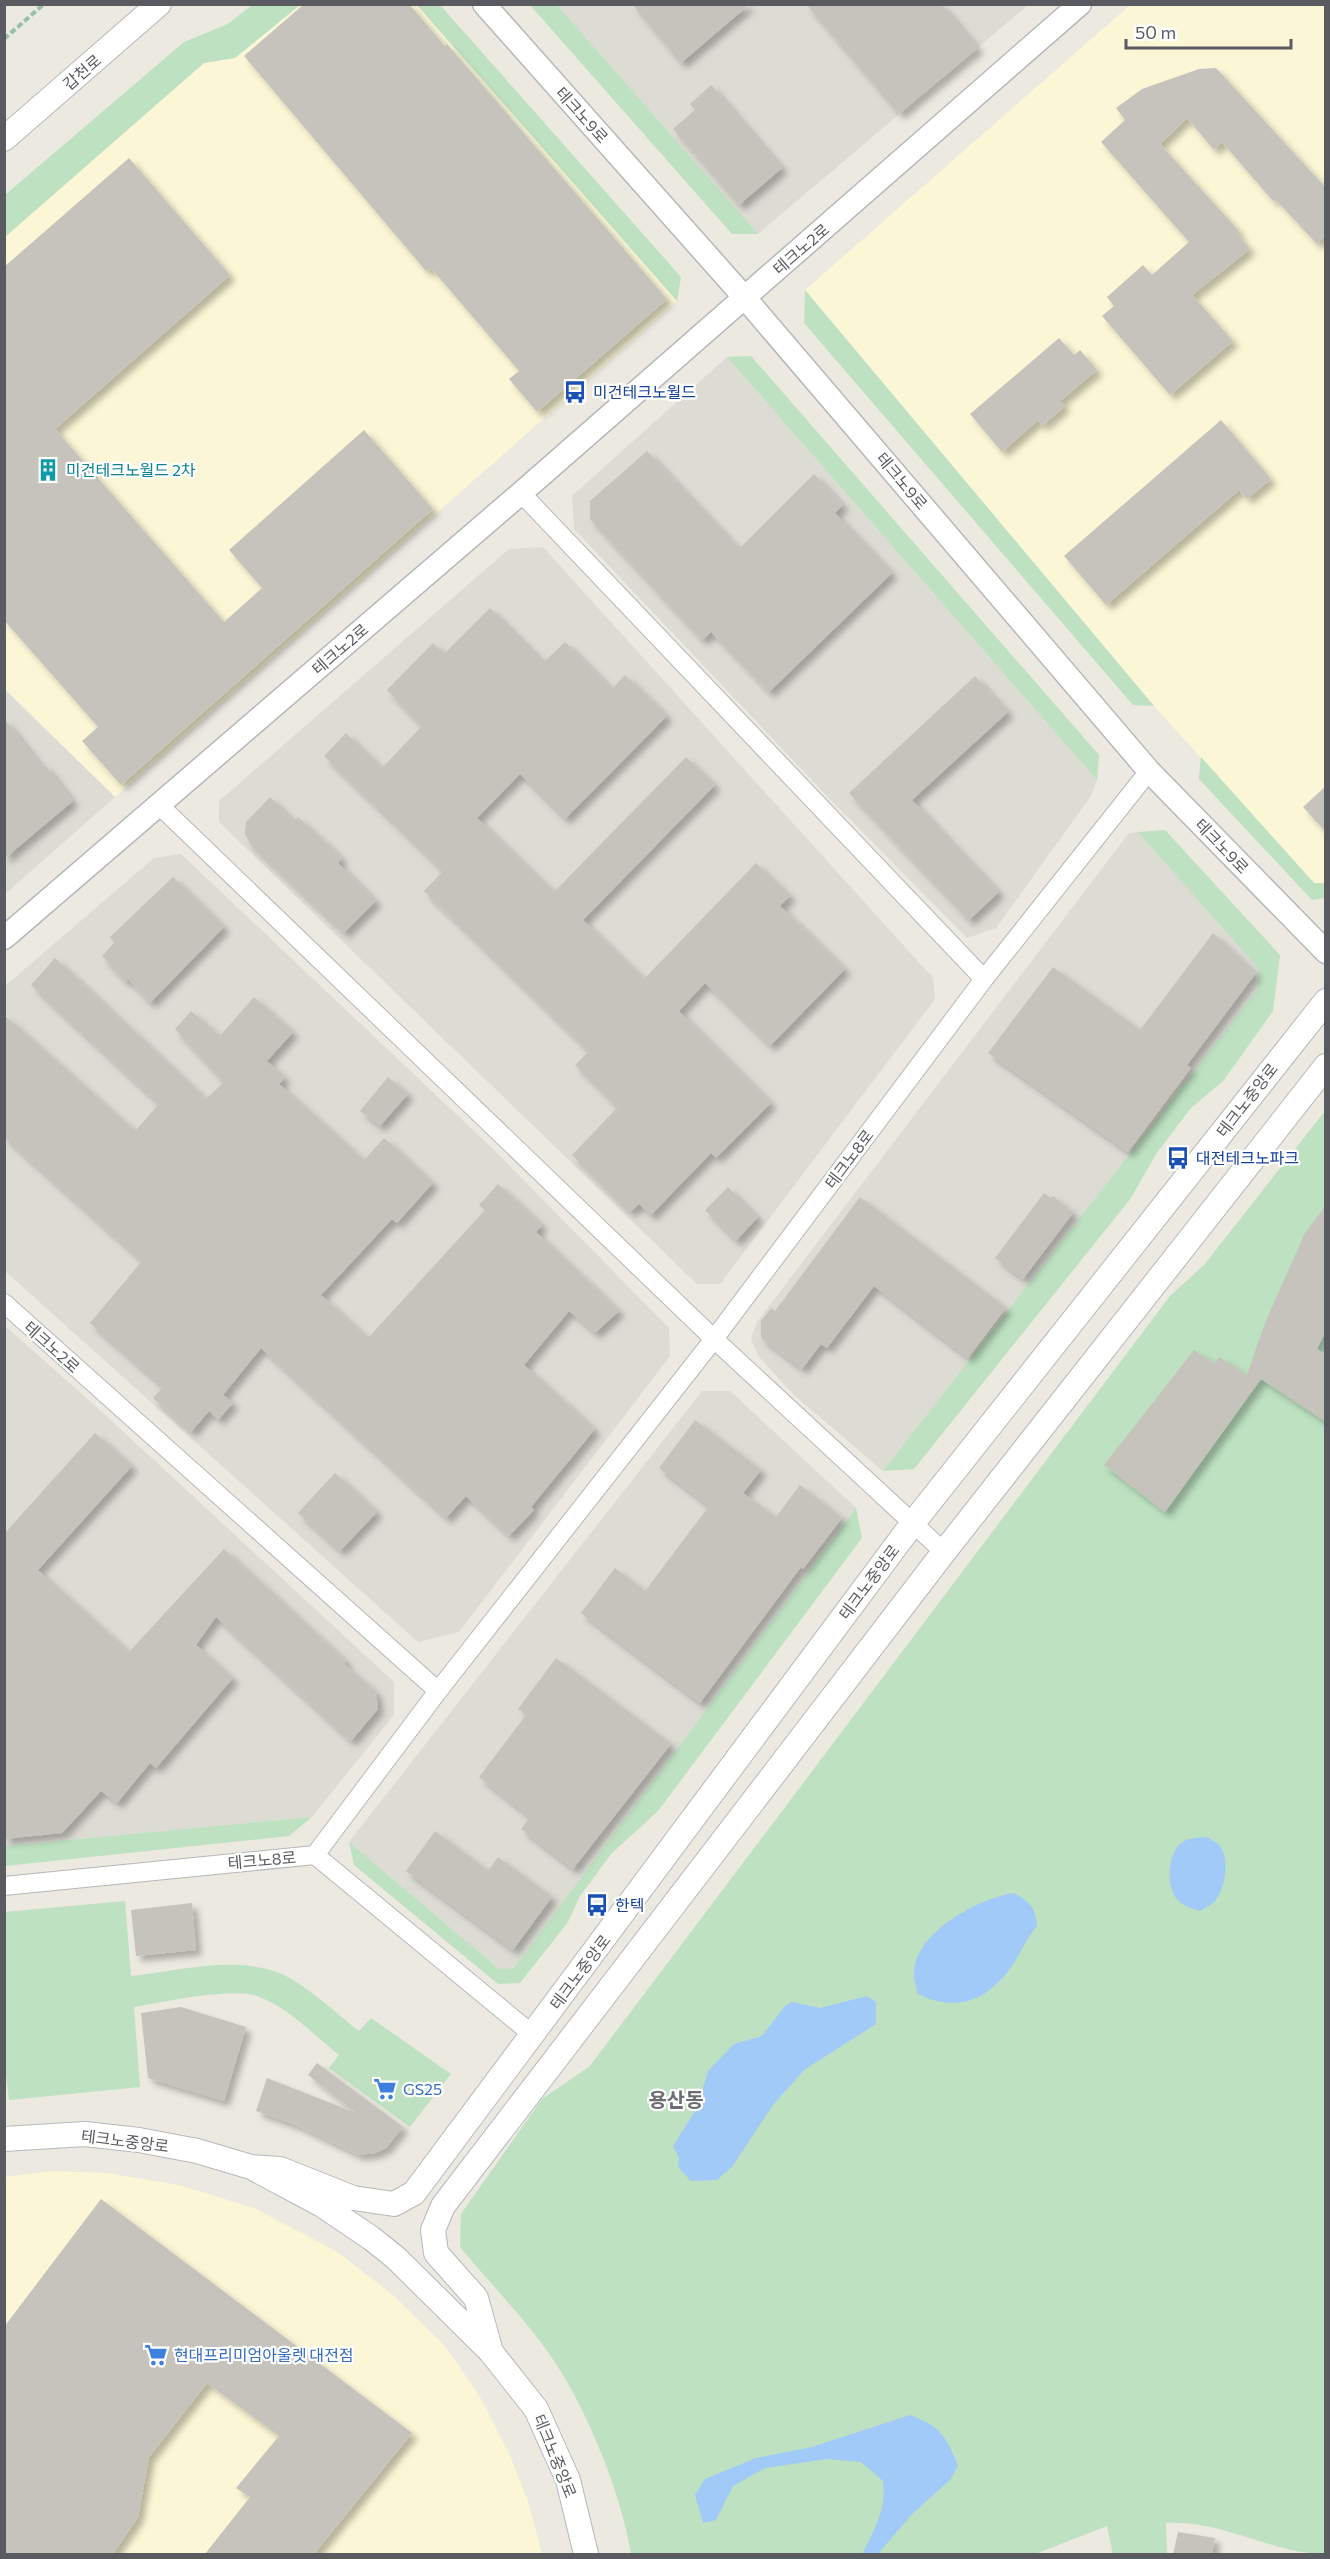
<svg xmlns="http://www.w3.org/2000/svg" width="1330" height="2559" font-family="Commissioner,'Noto Sans KR',sans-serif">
	<defs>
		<filter id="shadow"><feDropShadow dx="5.5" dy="5.5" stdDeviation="3" flood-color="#0004"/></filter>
	</defs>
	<rect width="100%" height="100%" fill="#ebe9e0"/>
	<path fill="#fbf6d5" d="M300,5H417L677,301L115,797L5,689L4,237L204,63L235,58Z
		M1130,5H1325V883H1314L1154,706L805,290Z
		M52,2171L106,2173L179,2185L254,2208L336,2251L393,2295L445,2346L479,2395L509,2453L529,2504L542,2554H5L4,2177Z"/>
	<path fill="#dcdbd4" d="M557,5H1028L758,234Z
		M727,357L1097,780L1091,796L996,928L967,938L826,795L574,529L572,496Z
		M543,547L933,978L935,999L720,1284H697L219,822V801L509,549Z
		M4,689L115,797L5,894H4Z
		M1138,832L1260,969L1257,990L883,1471L794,1395L759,1357L751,1339L757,1322L1129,833Z
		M181,854L494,1150L669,1328L670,1356L459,1632L418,1642L5,1271V986L154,858Z
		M4,1325L102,1412L394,1682V1715L312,1817L5,1846Z
		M702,1391H730L856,1508L514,1968L499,1969L349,1842Z"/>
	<path fill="#bde1c1" d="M252,5H300L235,58L204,63L5,237V195L184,42L228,24Z
		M417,5H440L681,277L677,301Z
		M530,5H557L758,234H732Z
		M805,290L1154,706L1133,705L804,323Z
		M751,356L1099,755L1097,780L727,357Z
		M1201,757L1314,883H1325V898L1312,900L1199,779Z
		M1165,830L1280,955L1273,1011L1224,1080L1191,1108L1156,1154L1131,1198L914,1469L883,1471L1257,990L1259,969L1138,832Z
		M1325,1111V2554C1273,2554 1221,2519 1166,2523L1167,2554H1113L1107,2526L1035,2554H631C622,2498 593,2425 563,2375C536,2330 494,2288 460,2247L461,2214L542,2099L590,2066L1170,1296L1204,1265Z
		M856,1508L862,1538L658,1811L612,1853L580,1896L568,1922L520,1983L498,1984L354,1865L349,1842L499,1969L514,1968Z
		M312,1817L289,1836L5,1866V1846Z
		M125,1901L131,1976C179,1971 230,1956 277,1972C302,1981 337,2014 359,2031L371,2018L451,2074L410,2127L329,2068L339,2055C314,2035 288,2007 257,1996C231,1987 163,2002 134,2007L140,2087L9,2100L4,2058L5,1912Z"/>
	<path fill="#a2caf8" d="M1207,1837C1211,1839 1216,1842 1219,1845C1231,1858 1225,1892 1213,1903C1210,1906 1204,1908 1200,1911C1191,1908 1182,1906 1176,1898C1166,1885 1168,1855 1180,1844C1188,1837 1198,1838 1207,1837Z
		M1014,1893C1029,1901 1036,1908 1037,1926C1026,1939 1020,1955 1009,1970C985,2002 955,2012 918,1994C917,1988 914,1981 914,1975C913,1933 979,1898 1014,1893Z
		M867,1996L876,2002V2024L804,2070L773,2105L732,2167L717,2180L691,2181L678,2167L679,2158L673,2146L697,2108L708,2071L734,2044L762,2036L785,2006L792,2002L820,2008Z
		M910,2415C940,2426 947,2437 958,2466L950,2480L912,2514L878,2554H862C874,2530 887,2510 883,2481L861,2462L827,2459L765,2468L733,2486L716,2520L703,2523L695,2495L705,2479L756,2458L812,2447Z"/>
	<path fill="#c6c3bd" filter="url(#shadow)" d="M304,4H409L445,46L447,44L667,299L537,412L509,379L519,371L431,268L426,271L244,56Z
		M632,4H750L681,63Z
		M806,4H941L978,48L899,114Z
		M1216,68L1326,188V235L1317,244L1275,199L1273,201L1222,142L1214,150L1187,118L1160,144L1239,231L1237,233L1250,249L1192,295L1233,341L1170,395L1102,316L1114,306L1107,297L1143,265L1152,275L1189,242L1101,142L1125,120L1116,108L1142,89L1199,69Z
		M711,85L782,168L739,205L673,129L695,110L690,104Z
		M129,158L230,275L55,429L224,622L262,588L229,550L364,430L433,509L121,785L82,741L98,727L4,620V267Z
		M1059,338L1074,355L1080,350L1097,370L1060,401L1065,406L1042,426L1038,420L1002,452L970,414Z
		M1221,420L1271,479L1247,499L1239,490L1106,605L1064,556Z
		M647,451L739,549L814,474L843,505L835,513L892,573L769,692L711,632L702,640L590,519V501Z
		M490,608L544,662L565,642L612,689L625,675L667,716L565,819L520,774L477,818L554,892L686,757L715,785L583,920L644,979L756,863L790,896L780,906L845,969L770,1046L705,983L679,1011L771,1103L716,1158L711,1153L651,1215L639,1204L630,1212L572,1155L618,1107L575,1065L589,1051L424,891L443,871L324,756L346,733L382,768L422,726L387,690L433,643L444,654Z
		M975,676L1008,712L912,800L999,892L969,920L849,793Z
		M4,718L42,767L45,765L73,801L4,859Z
		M1326,786V832L1303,807Z
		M270,797L294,821L298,817L342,858L338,863L376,901L344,933L251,845L245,834L246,822Z
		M173,877L224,927L150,1003L128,979L126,982L102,956L114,943L110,937Z
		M1213,933L1256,973L1187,1065L1191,1068L1128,1152L988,1053L1053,967L1140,1030Z
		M55,958L206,1099L224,1082L175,1029L191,1011L220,1036L254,997L293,1032L267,1061L285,1078L279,1084L364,1160L384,1138L433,1183L397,1223L392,1219L321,1295L368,1338L485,1210L479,1205L498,1184L542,1225L536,1232L619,1311L595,1333L569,1311L524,1365L595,1429L531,1507L534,1510L509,1536L466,1496L446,1518L261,1348L223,1395L233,1403L218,1420L209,1411L191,1432L153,1398L163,1387L90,1323L142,1261L4,1137V1015L135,1131L159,1104L31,985Z
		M388,1077L408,1094L380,1126L360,1111Z
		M728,1187L758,1217L736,1241L705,1210Z
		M1044,1193L1051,1198L1053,1196L1073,1213L1023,1279L995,1258Z
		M860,1197L1006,1308L968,1358L874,1286L827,1348L821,1344L802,1369L761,1338V1321L771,1308L775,1311Z
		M1326,1205V1331L1317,1349L1326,1355V1422L1261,1379L1165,1512L1104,1465L1194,1350L1215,1364L1219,1357L1247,1375L1265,1323L1305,1233Z
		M695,1420L761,1470L743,1493L776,1517L800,1485L842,1518L803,1569L801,1567L700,1703L581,1613L615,1568L645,1591L709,1506L659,1468Z
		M95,1433L132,1466L38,1570L129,1652L224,1549L346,1661L344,1664L376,1692L378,1709L351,1741L216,1617L196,1645L233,1678L156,1768L150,1763L117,1803L101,1791L62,1833L4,1839V1534Z
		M335,1473L377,1512L340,1551L298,1513Z
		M556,1658L671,1744L573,1869L521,1829L530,1817L479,1777L526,1715L518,1709Z
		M435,1831L488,1871L498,1857L552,1897L513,1950L406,1871Z
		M192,1903L196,1950L136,1956L131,1910Z
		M181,2007L246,2027L224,2101L148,2078L141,2013Z
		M317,2063L403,2127L386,2148L375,2153L359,2155L296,2125L256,2111L267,2078L356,2113L308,2075Z
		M101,2199L412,2433L314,2554H205L250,2497L236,2488L279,2436L207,2383L149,2457L138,2517L113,2554H4V2327Z
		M1178,2532L1215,2538L1212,2554H1173Z"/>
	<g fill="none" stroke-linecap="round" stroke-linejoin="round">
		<g stroke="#b6b7bc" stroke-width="20">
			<path id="minor" d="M521,493L984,979
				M158,804L714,1339L944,1552
				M4,1303L438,1691
				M315,1855L533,2035
				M4,1886L315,1855L438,1691L714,1339L984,979L1149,771"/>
		</g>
		<g stroke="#b6b7bc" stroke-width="25">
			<path id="tertiary" d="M484,4L745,298L1149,771L1326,952
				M4,938L521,493L1080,4"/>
		</g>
		<g stroke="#b6b8be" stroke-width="26">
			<path id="secondary" d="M4,139L159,4
				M4,2139L85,2134L139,2140L197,2151L251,2167L322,2205L371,2238L396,2258L491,2352L536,2409L568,2480L586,2554
				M251,2167L280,2169L353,2198L394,2204L414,2193L913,1523L1326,1001
				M491,2352L476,2298L436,2253L433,2230L443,2206L944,1552L1326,1066"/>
		</g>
		<path stroke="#98c1a7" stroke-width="4" stroke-dasharray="6 3" stroke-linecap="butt" d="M4,39L44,4"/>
		<use href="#minor" stroke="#fff" stroke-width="18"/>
		<use href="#tertiary" stroke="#fff" stroke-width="22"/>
		<use href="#secondary" stroke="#fff" stroke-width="24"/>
	</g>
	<defs>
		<g id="bus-bare" transform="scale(1.8)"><path d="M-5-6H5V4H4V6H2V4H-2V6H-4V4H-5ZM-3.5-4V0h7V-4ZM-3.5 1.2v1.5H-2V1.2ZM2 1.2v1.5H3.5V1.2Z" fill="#1a4fb4" stroke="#fff" stroke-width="2.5" paint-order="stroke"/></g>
		<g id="building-bare" transform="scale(1.8)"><path d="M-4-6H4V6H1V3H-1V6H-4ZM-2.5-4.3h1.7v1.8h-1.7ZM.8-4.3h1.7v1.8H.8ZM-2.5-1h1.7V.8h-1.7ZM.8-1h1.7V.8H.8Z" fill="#0f9aa8" stroke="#fff" stroke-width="2.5" paint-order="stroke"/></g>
		<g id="supermarket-bare" transform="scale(1.8)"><path d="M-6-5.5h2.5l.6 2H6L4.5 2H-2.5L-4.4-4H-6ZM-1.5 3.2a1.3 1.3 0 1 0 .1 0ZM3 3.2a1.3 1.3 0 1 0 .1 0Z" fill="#3f7fe0" stroke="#fff" stroke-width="2.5" paint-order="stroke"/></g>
	</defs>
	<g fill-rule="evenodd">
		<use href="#bus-bare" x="575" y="392"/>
		<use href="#building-bare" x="48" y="470"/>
		<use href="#bus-bare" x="1178" y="1158"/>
		<use href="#bus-bare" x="597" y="1905"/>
		<use href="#supermarket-bare" x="385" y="2089"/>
		<use href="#supermarket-bare" x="156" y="2355"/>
	</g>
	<g text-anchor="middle" stroke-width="4.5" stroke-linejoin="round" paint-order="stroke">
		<g font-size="16" fill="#595b60" stroke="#fff">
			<text transform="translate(82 72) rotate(-41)" y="6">갑천로</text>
			<text transform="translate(582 115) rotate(48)" y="6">테크노9로</text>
			<text transform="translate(801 249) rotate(-41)" y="6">테크노2로</text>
			<text transform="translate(902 481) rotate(50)" y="6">테크노9로</text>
			<text transform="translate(340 649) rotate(-41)" y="6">테크노2로</text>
			<text transform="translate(1222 846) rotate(46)" y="6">테크노9로</text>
			<text transform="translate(1247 1100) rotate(-52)" y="6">테크노중앙로</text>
			<text transform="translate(849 1159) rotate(-53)" y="6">테크노8로</text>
			<text transform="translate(52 1347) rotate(42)" y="6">테크노2로</text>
			<text transform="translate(869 1582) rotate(-53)" y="6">테크노중앙로</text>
			<text transform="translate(262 1860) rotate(-5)" y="6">테크노8로</text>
			<text transform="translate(580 1972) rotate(-53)" y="6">테크노중앙로</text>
			<text transform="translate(125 2141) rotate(7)" y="6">테크노중앙로</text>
			<text transform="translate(555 2456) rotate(68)" y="6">테크노중앙로</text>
		</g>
		<g font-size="16" fill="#164399" stroke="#fff" text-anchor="start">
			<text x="593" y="398">미건테크노월드</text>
			<text x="1196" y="1164">대전테크노파크</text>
			<text x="615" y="1911">한텍</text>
		</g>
		<g font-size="16" fill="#0d838f" stroke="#fff" text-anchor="start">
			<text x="66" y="476">미건테크노월드 2차</text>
		</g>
		<g font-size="16" fill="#366cbe" stroke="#fff" text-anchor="start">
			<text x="403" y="2095">GS25</text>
			<text x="174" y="2361">현대프리미엄아울렛 대전점</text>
		</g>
		<g font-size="20" font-weight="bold" fill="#6a6d72" stroke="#fff">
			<text x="676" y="2107">용산동</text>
		</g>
	</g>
	<rect width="1330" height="2559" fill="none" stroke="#595b60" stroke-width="12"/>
	<path d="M1126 39v9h165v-9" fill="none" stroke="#595b60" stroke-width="3"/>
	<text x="1135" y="39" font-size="18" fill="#595b60" stroke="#ffffff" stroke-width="4.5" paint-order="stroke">50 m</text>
</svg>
